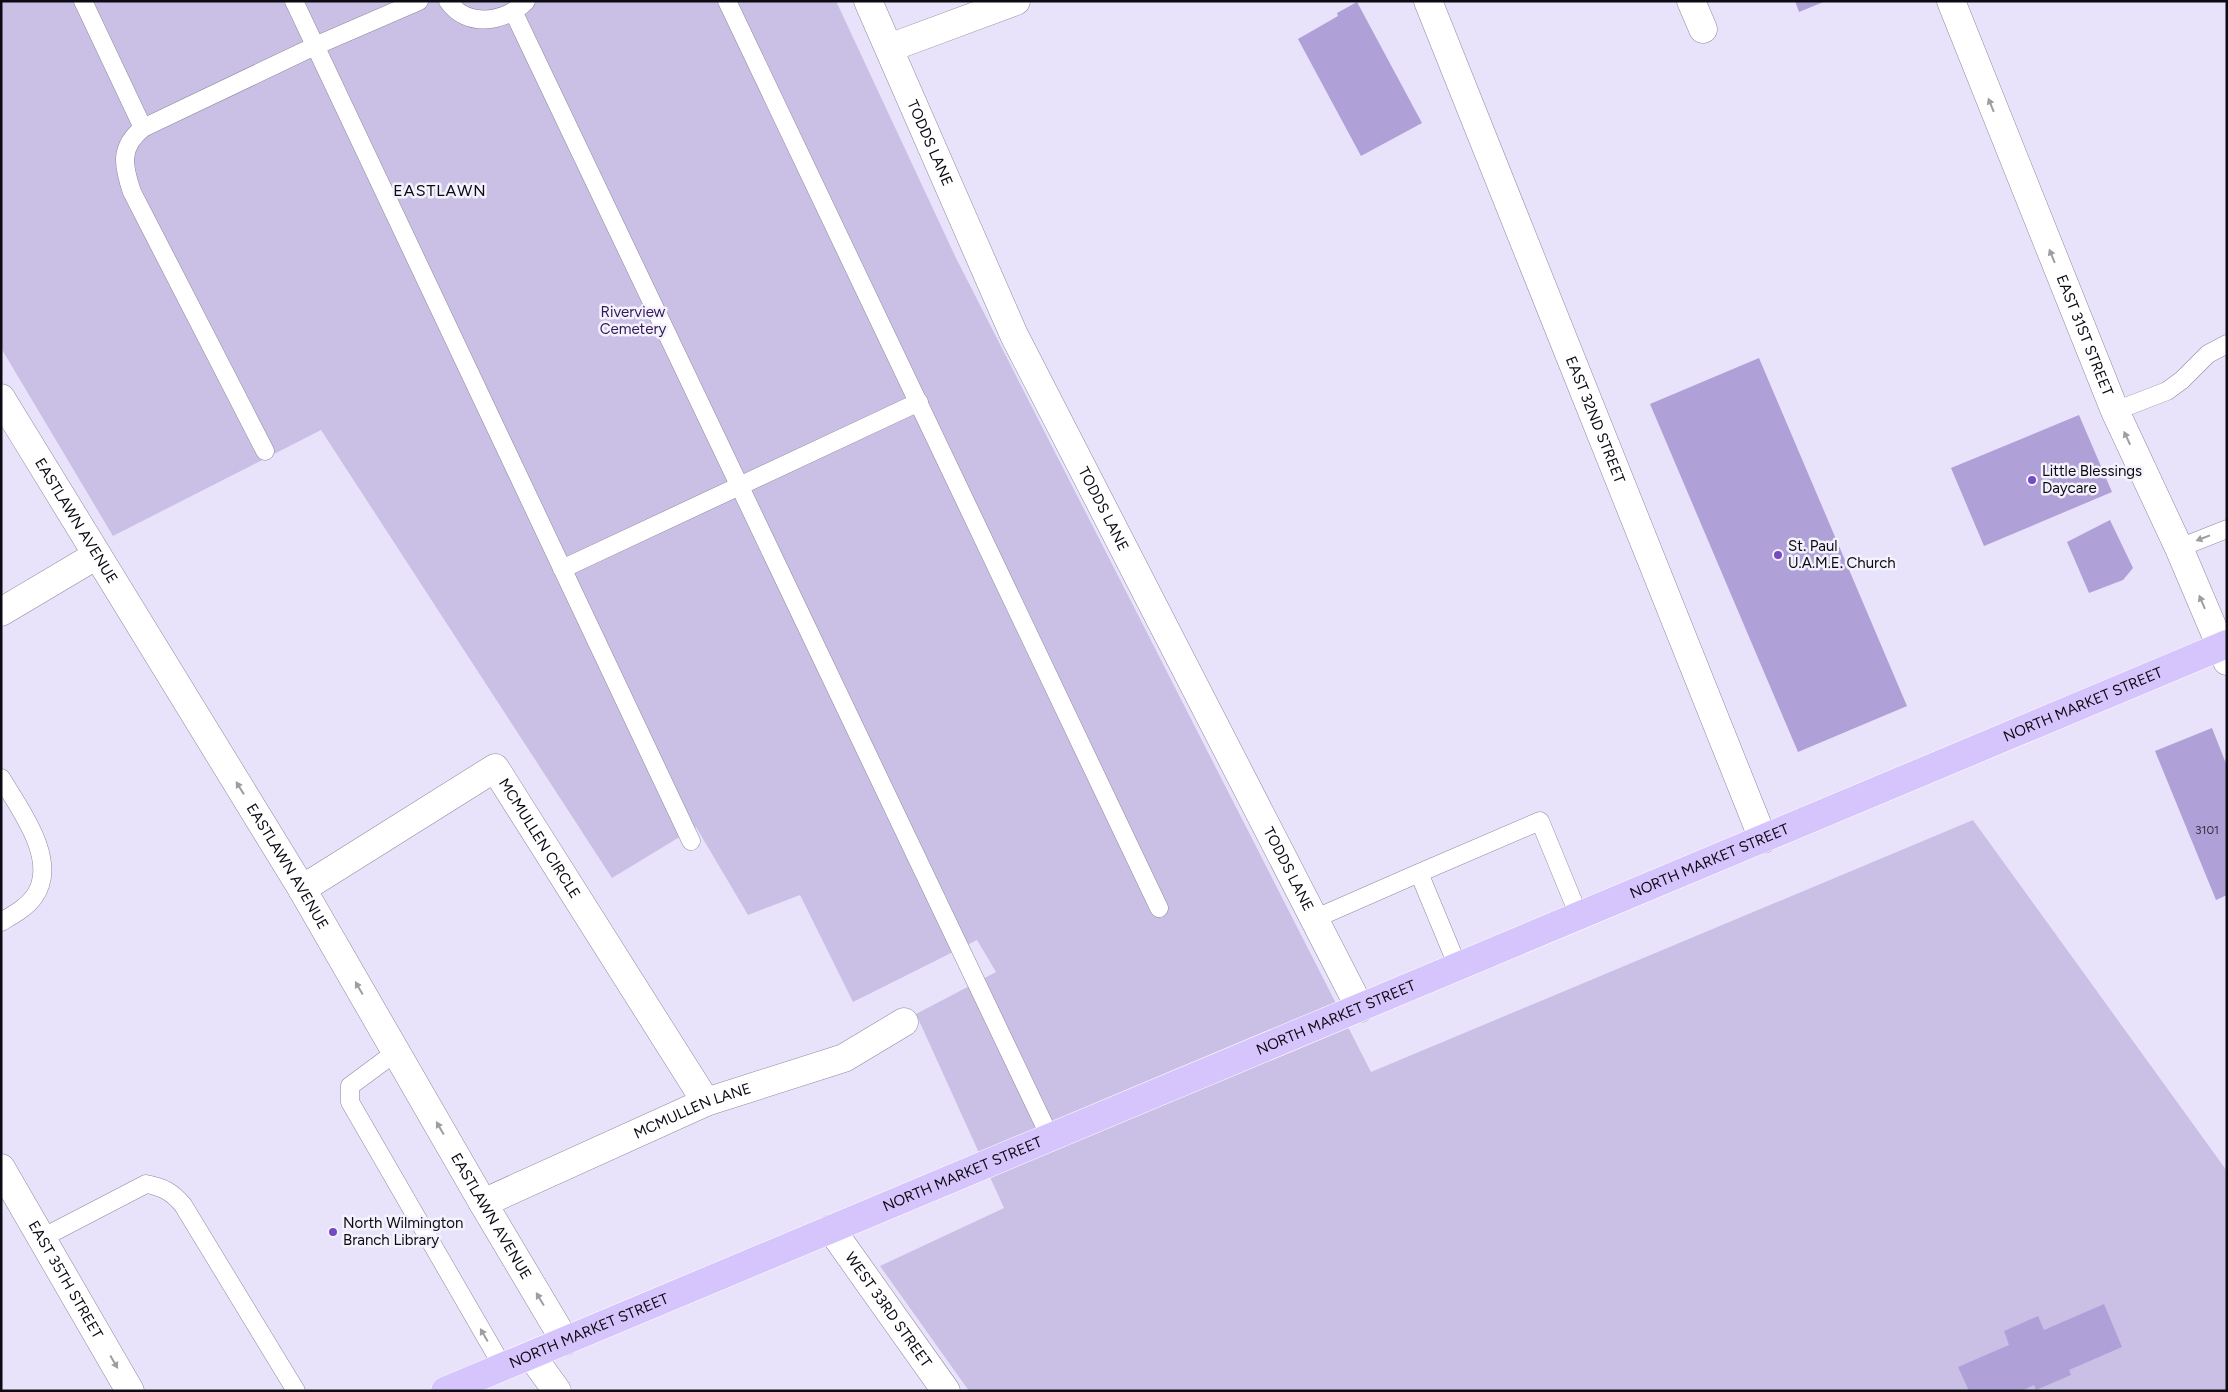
<svg xmlns="http://www.w3.org/2000/svg" width="2228" height="1392" font-family="Figtree,sans-serif">
	<rect width="100%" height="100%" fill="#e8e3fb"/>
	<path fill="#cac0e6" d="M1,1H836L956,258L1371,1072L1973,820L2227,1171V1391H969L880,1266L1004,1208L916,1014L996,972L977,940L853,1002L800,895L748,915L696,827L612,878L321,430L113,536L1,348Z"/>
	<path fill="#afa0d7" d="M1795,1H1826L1799,12Z
		M1357,2L1422,123L1361,156L1298,39L1338,16L1337,13Z
		M1759,358L1907,706L1798,752L1650,404Z
		M2079,415L2112,492L1984,546L1951,468Z
		M2110,520L2133,568L2123,580L2089,593L2067,542Z
		M2212,728L2227,766V895L2216,900L2155,751Z
		M2104,1304L2122,1347L2069,1370L2071,1375L2036,1390L2034,1385L2021,1391H1969L1958,1367L2009,1345L2004,1331L2038,1316L2044,1330Z"/>
	<g fill="none" stroke-linecap="round" stroke-linejoin="round">
		<g stroke="#8e889e" stroke-width="19">
			<path id="lane" d="M83,1L143,128
				M294,1L691,841
				M448,1C467,29 506,22 526,1
				M727,1L1159,908
				M514,13L1050,1137
				M2115,411L2167,391L2182,380L2208,354L2227,344
				M265,451L132,192C123,166 119,147 143,128L315,46L419,1
				M2179,548L2227,529
				M562,569L919,402
				M1,778C19,808 60,861 34,897C26,908 13,915 1,922
				M1314,919L1419,873
				M1458,967L1419,873L1540,821L1579,916
				M396,1052L350,1086V1102L503,1367
				M42,1238L146,1184C163,1187 172,1192 183,1205L296,1391"/>
		</g>
		<g stroke="#8e889e" stroke-width="29">
			<g id="street">
				<path id="s1" d="M868,1L1014,335L1360,1008"/>
				<path id="s2" d="M1428,1L1763,839"/>
				<path d="M1691,1L1703,29"/>
				<path id="s3" d="M1951,1L2115,411L2179,548L2227,661"/>
				<path d="M889,48L1016,1"/>
				<path id="s4" d="M1,398L302,889L483,1203L565,1341"/>
				<path d="M1,612L97,555"/>
				<path id="s5" d="M302,889L495,768L706,1102"/>
				<path id="s6" d="M1,1168L130,1391"/>
				<path id="s7" d="M483,1203L706,1102L844,1058L904,1022"/>
				<path id="s8" d="M831,1229L946,1391"/>
				<path d="M531,1355L557,1391"/>
			</g>
		</g>
		<g stroke="#fff" stroke-width="29">
			<g id="primary">
				<path id="s9" d="M445,1391L2227,644"/>
			</g>
		</g>
		<use href="#lane" stroke="#fff" stroke-width="18"/>
		<use href="#street" stroke="#fff" stroke-width="28"/>
		<use href="#primary" stroke="#d6c5fc" stroke-width="28"/>
	</g>
	<defs><path id="oneway-solid" d="M-6-.8H1V-3.2L6.5 0L1 3.2V.8H-6Z" transform="scale(1.25)"/></defs>
	<g fill="#9e9da0">
		<use href="#oneway-solid" transform="translate(1991 105) rotate(-112)"/>
		<use href="#oneway-solid" transform="translate(2052 256) rotate(-112)"/>
		<use href="#oneway-solid" transform="translate(2127 438) rotate(-115)"/>
		<use href="#oneway-solid" transform="translate(2203 538) rotate(159)"/>
		<use href="#oneway-solid" transform="translate(2202 602) rotate(-113)"/>
		<use href="#oneway-solid" transform="translate(240 788) rotate(-122)"/>
		<use href="#oneway-solid" transform="translate(359 988) rotate(-120)"/>
		<use href="#oneway-solid" transform="translate(440 1128) rotate(-120)"/>
		<use href="#oneway-solid" transform="translate(540 1299) rotate(-121)"/>
		<use href="#oneway-solid" transform="translate(484 1335) rotate(-120)"/>
		<use href="#oneway-solid" transform="translate(114 1362) rotate(60)"/>
	</g>
	<g fill="#774ac2" stroke="#f4f2fc" stroke-width="2">
		<circle cx="2032" cy="480" r="5"/>
		<circle cx="1778" cy="555" r="5"/>
		<circle cx="333" cy="1232" r="5"/>
	</g>
	<g text-anchor="middle" stroke-width="5" stroke-linejoin="round" paint-order="stroke">
		<g font-size="12" fill="#353043">
			<text x="2207" y="834">3101</text>
		</g>
		<g font-size="15" fill="#0c0a12" stroke="#f4f2fc">
			<text dy="5" stroke="none"><textPath href="#s1" startOffset="155">TODDS LANE</textPath></text>
			<text dy="5" stroke="none"><textPath href="#s3" startOffset="360">EAST 31ST STREET</textPath></text>
			<text dy="5" stroke="none"><textPath href="#s2" startOffset="451">EAST 32ND STREET</textPath></text>
			<text dy="5" stroke="none"><textPath href="#s1" startOffset="560">TODDS LANE</textPath></text>
			<text dy="5" stroke="none"><textPath href="#s4" startOffset="144">EASTLAWN AVENUE</textPath></text>
			<text dy="5" stroke="none"><textPath href="#s9" startOffset="1776">NORTH MARKET STREET</textPath></text>
			<text dy="5" stroke="none"><textPath href="#s5" startOffset="311">MCMULLEN CIRCLE</textPath></text>
			<text dy="5" stroke="none"><textPath href="#s9" startOffset="1371">NORTH MARKET STREET</textPath></text>
			<text dy="5" stroke="none"><textPath href="#s4" startOffset="549">EASTLAWN AVENUE</textPath></text>
			<text dy="5" stroke="none"><textPath href="#s1" startOffset="965">TODDS LANE</textPath></text>
			<text dy="5" stroke="none"><textPath href="#s9" startOffset="966">NORTH MARKET STREET</textPath></text>
			<text dy="5" stroke="none"><textPath href="#s7" startOffset="229">MCMULLEN LANE</textPath></text>
			<text dy="5" stroke="none"><textPath href="#s9" startOffset="561">NORTH MARKET STREET</textPath></text>
			<text dy="5" stroke="none"><textPath href="#s4" startOffset="954">EASTLAWN AVENUE</textPath></text>
			<text dy="5" stroke="none"><textPath href="#s6" startOffset="129">EAST 35TH STREET</textPath></text>
			<text dy="5" stroke="none"><textPath href="#s8" startOffset="99">WEST 33RD STREET</textPath></text>
			<text dy="5" stroke="none"><textPath href="#s9" startOffset="156">NORTH MARKET STREET</textPath></text>
		</g>
		<g font-size="15" fill="#311858" stroke="#f4f2fc">
			<text x="633" y="317">Riverview<tspan x="633" dy="17">Cemetery</tspan></text>
		</g>
		<g font-size="15" fill="#0c0a12" stroke="#f4f2fc" text-anchor="start">
			<text x="2042" y="476">Little Blessings<tspan x="2042" dy="17">Daycare</tspan></text>
			<text x="1788" y="551">St. Paul<tspan x="1788" dy="17">U.A.M.E. Church</tspan></text>
			<text x="343" y="1228">North Wilmington<tspan x="343" dy="17">Branch Library</tspan></text>
		</g>
		<g font-size="16" letter-spacing="1" fill="#0c0a12" stroke="#f4f2fc">
			<text x="440" y="196">EASTLAWN</text>
		</g>
	</g>
	<rect width="2228" height="1392" fill="none" stroke="#0c0a12" stroke-width="5"/>
</svg>
